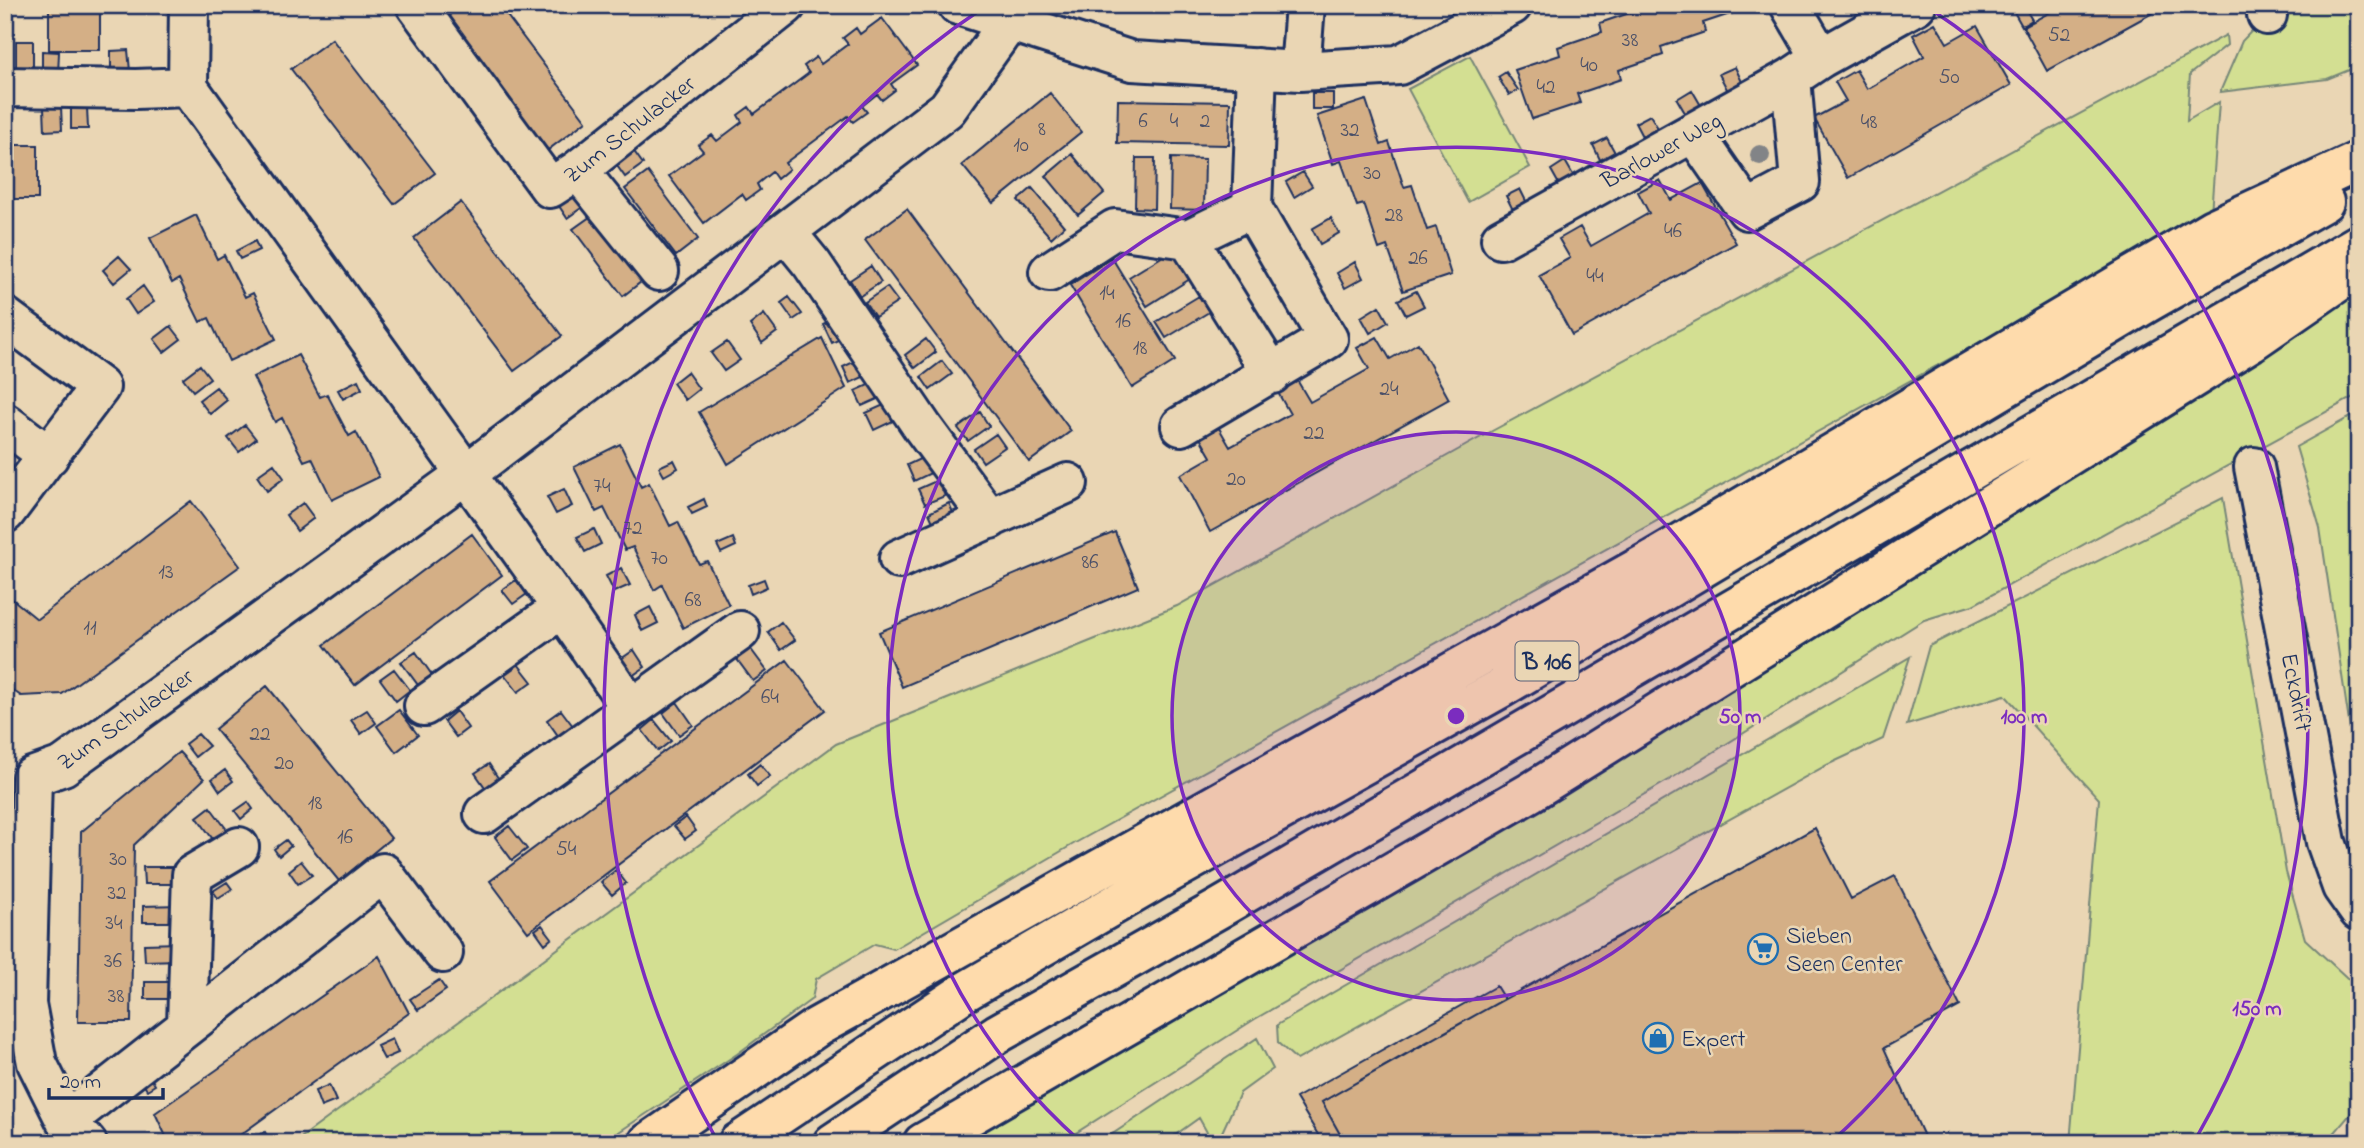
<svg xmlns="http://www.w3.org/2000/svg" width="2364" height="1148" font-family="'Indie Flower',sans-serif">
	<rect width="100%" height="100%" fill="#ead6b4"/>
	<filter id="ink" filterUnits="userSpaceOnUse"><feTurbulence type="fractalNoise" baseFrequency=".0143" numOctaves="2"/><feDisplacementMap in="SourceGraphic" scale="14" xChannelSelector="R" yChannelSelector="G"/><feConvolveMatrix kernelMatrix="1 2 1 2 8 2 1 2 1" color-interpolation-filters="sRGB"/></filter>
	<g filter="url(#ink)">
		<path fill="#d3df92" stroke="#778778" stroke-width="2" d="M2268,5H2359V66L2327,79L2220,92L2242,41L2267,15Z
			M2226,35L2227,45L2190,74L2187,121L2219,102L2211,214L1077,842L894,949L875,944L816,979L812,999L737,1054L602,1143H294L836,744L1177,606L1492,431Z
			M1470,56L1530,167L1468,202L1408,89Z
			M2359,292V394L1973,605L1924,620L1669,780L1255,1019L1060,1143H955L2059,469Z
			M2359,412V789L2320,528L2296,447Z
			M2223,498L2286,872L2305,939L2359,989V1104L2326,1143H2070L2099,799L2005,695L1907,725L1929,646Z
			M1910,657L1883,739L1827,765L1297,1060L1278,1043L1277,1025Z
			M1257,1038L1273,1069L1240,1093L1217,1143H1213L1199,1118L1164,1143H1099Z"/>
		<path fill="#d4af86" stroke="#1b2f5e" stroke-width="2" d="M49,5H100V50H49Z
			M439,5H499L586,121L548,150Z
			M596,5H612V10H596Z
			M664,5H681V11H664Z
			M1643,5H1747L1748,8L1703,23L1705,32L1661,47L1663,55L1619,70L1621,79L1577,94L1580,103L1532,119L1515,70L1560,55L1558,47L1602,32L1600,23L1644,8Z
			M2010,5H2026L2024,6L2032,20L2022,26Z
			M2063,5H2167L2047,71L2023,27Z
			M882,18L917,65L891,84L895,90L882,100L877,94L862,106L867,112L853,122L848,116L785,163L789,169L777,179L772,172L757,184L760,190L746,200L742,194L704,223L669,176L703,151L698,145L712,135L717,141L742,122L738,115L749,107L754,114L809,73L804,66L816,57L821,64L848,44L843,38L856,28L860,34Z
			M1935,23L1947,43L1977,26L2011,85L1848,178L1814,118L1846,101L1835,82L1856,70L1867,89L1924,56L1913,35Z
			M332,39L435,173L394,204L291,69Z
			M16,41H33V71H16Z
			M128,50L130,71L111,72V51Z
			M42,51L59,52L58,75H42Z
			M1735,67L1744,86L1729,93L1719,74Z
			M1506,72L1518,90L1509,95L1498,77Z
			M1692,90L1703,109L1688,118L1677,99Z
			M1050,93L1081,132L993,203L962,165Z
			M1312,93H1333V109H1312Z
			M1118,100L1230,102L1229,145L1117,143Z
			M1366,100L1381,145L1389,142L1404,187L1412,185L1427,230L1436,227L1451,275L1403,291L1387,246L1379,249L1364,204L1357,206L1341,161L1333,164L1317,116Z
			M61,106L62,130L45,131L44,107Z
			M87,107L88,129H71V108Z
			M13,109L14,135H5V110Z
			M1650,115L1661,133L1645,142L1635,123Z
			M1607,138L1618,158L1603,166L1593,145Z
			M5,145H38V199H5Z
			M633,150L643,164L625,177L615,163Z
			M1072,154L1104,193L1078,215L1046,176Z
			M1136,158H1155L1154,209L1135,208Z
			M1171,158L1205,159L1204,210L1170,209Z
			M1565,161L1576,180L1561,188L1551,170Z
			M648,172L698,239L676,256L625,189Z
			M1303,172L1312,186L1294,197L1286,182Z
			M1660,180L1671,200L1702,183L1736,243L1572,335L1539,275L1570,258L1559,239L1580,227L1591,246L1649,213L1638,192Z
			M1032,188L1064,226L1051,238L1018,200Z
			M1520,189L1529,207L1515,214L1506,196Z
			M573,191L584,206L567,218L557,203Z
			M461,202L562,336L514,371L414,238Z
			M907,209L1071,431L1029,462L865,240Z
			M597,212L646,278L623,296L573,229Z
			M196,215L217,259L224,255L245,297L253,293L276,339L229,361L209,318L200,322L179,279L172,283L150,238Z
			M1331,218L1339,233L1320,244L1312,229Z
			M255,241L259,250L240,259L236,251Z
			M1173,250L1190,279L1147,306L1129,277Z
			M119,256L131,269L114,283L103,270Z
			M1112,258L1175,361L1132,388L1070,285Z
			M1355,262L1363,278L1345,288L1337,273Z
			M871,266L881,282L860,296L850,280Z
			M143,286L154,302L136,314L126,299Z
			M887,287L898,302L875,317L865,302Z
			M1416,291L1424,306L1406,315L1398,300Z
			M1199,296L1209,312L1166,338L1156,322Z
			M789,297L802,314L793,320L781,303Z
			M1379,306L1388,322L1370,333L1361,317Z
			M764,314L777,332L762,343L750,325Z
			M831,320L840,339L832,343L823,324Z
			M171,326L181,339L164,352L154,339Z
			M1377,337L1390,359L1418,343L1449,399L1210,532L1180,475L1211,457L1200,438L1219,428L1230,447L1290,414L1277,391L1297,380L1310,402L1369,369L1357,348Z
			M822,338L846,388L728,464L699,412Z
			M926,339L936,352L915,368L905,355Z
			M727,342L740,360L724,371L711,353Z
			M298,355L320,397L327,394L349,436L356,432L379,477L332,500L312,458L304,461L282,418L275,422L253,377Z
			M864,357L872,373L850,383L843,367Z
			M942,361L952,374L930,390L921,377Z
			M200,365L210,378L193,391L183,378Z
			M687,372L699,389L685,400L673,383Z
			M358,380L362,389L343,399L338,390Z
			M875,382L882,397L862,406L855,391Z
			M216,387L227,400L210,414L199,400Z
			M886,404L893,421L874,430L866,413Z
			M980,412L989,426L968,441L958,428Z
			M245,425L256,439L239,452L228,438Z
			M996,434L1005,447L983,462L974,449Z
			M620,444L641,487L649,483L670,526L678,522L699,564L707,561L729,605L683,628L662,585L654,590L633,547L625,550L604,508L596,512L574,467Z
			M926,456L933,472L914,481L907,465Z
			M674,460L678,468L664,476L659,467Z
			M274,464L284,478L267,491L257,476Z
			M938,480L945,496L925,504L918,489Z
			M564,489L572,506L556,514L547,497Z
			M704,499L707,507L692,514L688,507Z
			M191,501L240,566L62,694L21,696L5,685V593L37,619Z
			M303,503L314,518L297,531L286,515Z
			M949,503L956,520L936,529L929,513Z
			M594,529L601,544L585,552L577,537Z
			M1115,532L1138,587L902,687L879,632Z
			M472,534L502,575L355,685L324,645Z
			M733,538L736,546L721,553L717,545Z
			M621,568L630,585L614,592L606,576Z
			M764,579L767,587L751,594L748,585Z
			M516,580L527,594L513,604L502,590Z
			M650,607L658,623L642,631L635,615Z
			M781,622L795,640L781,650L768,632Z
			M750,648L767,671L753,681L736,658Z
			M634,650L645,667L632,676L621,659Z
			M416,652L432,675L418,685L401,662Z
			M787,660L825,710L528,932L490,881Z
			M518,664L532,682L518,692L504,674Z
			M394,669L410,690L396,701L380,679Z
			M267,686L391,838L339,881L215,729Z
			M677,702L693,725L679,735L663,713Z
			M367,710L376,723L361,734L351,720Z
			M399,710L418,735L396,752L377,726Z
			M561,710L573,726L559,737L547,720Z
			M456,711L468,728L456,737L444,721Z
			M654,720L671,741L658,751L642,730Z
			M198,734L209,746L195,757L185,744Z
			M179,752L204,779L134,845L131,1022H78L81,832Z
			M489,764L500,781L487,790L475,773Z
			M760,764L770,776L757,786L748,774Z
			M225,770L233,781L220,791L212,779Z
			M248,802L253,809L241,819L235,811Z
			M210,807L231,835L217,845L197,817Z
			M686,817L696,831L685,839L674,826Z
			M509,826L527,849L512,860L495,837Z
			M1815,828L1851,899L1895,876L1960,1006L1884,1048L1927,1143H1345L1322,1102L1423,1044Z
			M286,840L291,846L279,856L274,849Z
			M301,861L312,875L298,884L289,871Z
			M143,867H179V884H144Z
			M616,870L626,883L612,895L601,882Z
			M227,882L232,889L218,898L213,891Z
			M179,905L180,922H143V906Z
			M542,925L552,938L545,944L535,930Z
			M179,943L180,960L145,961L144,944Z
			M379,956L409,1013L229,1143H169L155,1113Z
			M439,980L446,990L418,1010L410,999Z
			M145,982H180V999H145Z
			M1496,986L1504,999L1322,1102L1345,1143H1323L1296,1098Z
			M392,1039L398,1053L384,1059L377,1046Z
			M147,1071L155,1085L147,1090L138,1076Z
			M329,1085L336,1101L321,1107L315,1091Z
			M265,1132L270,1143H252L250,1139Z
			M342,1136L347,1143H331Z"/>
		<g fill="none" stroke-linecap="round" stroke-linejoin="round">
			<g stroke="#1b2f5e" stroke-width="44">
				<path id="minor" d="M189,5L188,87L562,608
					M416,5L550,188L578,170L786,5
					M958,5L1132,61L1300,71L1399,65L1512,5
					M1790,5L1821,58
					M2267,15L2268,5
					M1300,71L1305,5
					M5,87L136,89L188,87
					M1693,132L1747,210L1800,182L1791,78
					M578,170L659,271
					M786,232L812,264L923,428L990,519
					M1188,239L1272,374
					M1501,239L1791,78L1821,58L1916,5
					M1049,272L1115,229L1188,239L1252,208
					M5,317L100,387L5,513
					M5,423L49,456
					M1181,426L1328,339L1252,208L1257,68
					M2254,467L2326,842L2342,887L2359,911
					M899,559L1068,483
					M424,706L562,608L631,708
					M484,814L740,631
					M187,1024L192,875L239,847
					M66,1121L383,873L443,953
					M87,1143L66,1121L37,1063L26,1004L32,777L63,766L466,474L947,109L1010,21L1013,5"/>
			</g>
			<g stroke="#1b2f5e" stroke-width="44">
				<path id="highway" d="M648,1143L817,1027L1654,559L2212,229L2359,161
					M738,1143L966,991L1162,877L1501,688L2147,303L2324,202
					M833,1143L997,1034L1220,908L2359,244
					M923,1143L1531,792L2251,342L2338,282"/>
			</g>
			<use href="#minor" stroke="#ead6b4" stroke-width="38"/>
			<use href="#highway" stroke="#fedbac" stroke-width="38"/>
		</g>
		<circle fill="#828487" cx="1760" cy="155" r="10"/>
	</g>
	<circle cx="1456" cy="716" r="284" fill="#7b2cbf" fill-opacity=".12"/>
	<g fill="none" stroke="#7b2cbf" stroke-width="3.5">
		<circle cx="1456" cy="716" r="284"/>
		<path d="M1080 1141A568 568 0 1 1 1832 1141"/>
		<path d="M718 1142A852 852 0 0 1 986 6M1926 6A852 852 0 0 1 2194 1142"/>
	</g>
	<defs>
		<g id="supermarket-ring" transform="scale(1.575)"><circle r="9.5" fill="#ead6b4" stroke="#1f6fb2" stroke-width="1.5"/><path d="M-6-5.5h2.5l.6 2H6L4.5 2H-2.5L-4.4-4H-6ZM-1.5 3.2a1.3 1.3 0 1 0 .1 0ZM3 3.2a1.3 1.3 0 1 0 .1 0Z" fill="#1f6fb2"/></g>
		<g id="shop-ring" transform="scale(1.575)"><circle r="9.5" fill="#ead6b4" stroke="#1f6fb2" stroke-width="1.5"/><path d="M-5-2.5h2.3a2.7 3.5 0 0 1 5.4 0H5L5.5 6h-11ZM-1.5-2.5h3a1.5 2.3 0 0 0-3 0Z" fill="#1f6fb2"/></g>
	</defs>
	<g fill-rule="evenodd">
		<use href="#supermarket-ring" x="1763" y="949"/>
		<use href="#shop-ring" x="1658" y="1038"/>
	</g>
	<g text-anchor="middle" stroke-width="5" stroke-linejoin="round" paint-order="stroke">
		<g font-size="21" fill="#494f68">
			<text x="2059" y="41">52</text>
			<text x="1630" y="46">38</text>
			<text x="1589" y="71">40</text>
			<text x="1949" y="83">50</text>
			<text x="1546" y="93">42</text>
			<text x="1143" y="127">6</text>
			<text x="1174" y="127">4</text>
			<text x="1205" y="127">2</text>
			<text x="1869" y="128">48</text>
			<text x="1042" y="135">8</text>
			<text x="1350" y="136">32</text>
			<text x="1021" y="151">10</text>
			<text x="1372" y="179">30</text>
			<text x="1394" y="221">28</text>
			<text x="1673" y="237">46</text>
			<text x="1418" y="264">26</text>
			<text x="1595" y="282">44</text>
			<text x="1107" y="299">14</text>
			<text x="1123" y="327">16</text>
			<text x="1140" y="354">18</text>
			<text x="1389" y="395">24</text>
			<text x="1314" y="439">22</text>
			<text x="1236" y="485">20</text>
			<text x="602" y="492">74</text>
			<text x="633" y="534">72</text>
			<text x="659" y="564">70</text>
			<text x="1090" y="568">86</text>
			<text x="166" y="578">13</text>
			<text x="693" y="606">68</text>
			<text x="90" y="634">11</text>
			<text x="770" y="703">64</text>
			<text x="260" y="740">22</text>
			<text x="284" y="769">20</text>
			<text x="315" y="809">18</text>
			<text x="345" y="843">16</text>
			<text x="566" y="855">54</text>
			<text x="118" y="865">30</text>
			<text x="117" y="899">32</text>
			<text x="114" y="929">34</text>
			<text x="113" y="967">36</text>
			<text x="116" y="1002">38</text>
		</g>
		<rect fill="#ead6b4" stroke="#596178" stroke-width="2" x="1515.5" y="641.5" width="63" height="39" rx="5"/>
		<g font-size="23" font-weight="bold" fill="#1b2f5e">
			<text x="1547" y="669">B 106</text>
		</g>
		<g font-size="24" fill="#1b2f5e" stroke="#ead6b4">
			<text transform="translate(629 129) rotate(-38)" y="8">Zum Schulacker</text>
			<text transform="translate(1661 150) rotate(-29)" y="8">Barlower Weg</text>
			<text transform="translate(2297 692) rotate(79)" y="8">Eckdrift</text>
			<text transform="translate(125 719) rotate(-35)" y="8">Zum Schulacker</text>
		</g>
		<g font-size="24" fill="#1b2f5e" stroke="#ead6b4" text-anchor="start">
			<text x="1786" y="943">Sieben<tspan x="1786" dy="28">Seen Center</tspan></text>
			<text x="1681" y="1046">Expert</text>
		</g>
	</g>
	<circle cx="1456" cy="716" r="10" fill="#7b2cbf" stroke="#ead6b4" stroke-width="3.5"/>
	<g font-size="21" text-anchor="middle" font-weight="bold" fill="#7b2cbf" stroke="#ead6b4" stroke-width="5" stroke-linejoin="round" paint-order="stroke">
		<text x="1740" y="723">50 m</text>
		<text x="2024" y="723">100 m</text>
		<text x="2257" y="1015">150 m</text>
	</g>
	<rect width="2364" height="1148" fill="none" stroke="#ead6b4" stroke-width="28"/>
	<rect x="14" y="14" width="2336" height="1120" fill="none" stroke="#1b2f5e" stroke-width="2.5" filter="url(#ink)"/>
	<path d="M49 1088v10h114v-10" fill="none" stroke="#1b2f5e" stroke-width="3.5"/>
	<text x="60" y="1088" font-size="21" fill="#1b2f5e" stroke="#ead6b4" stroke-width="5" paint-order="stroke">20 m</text>
</svg>
